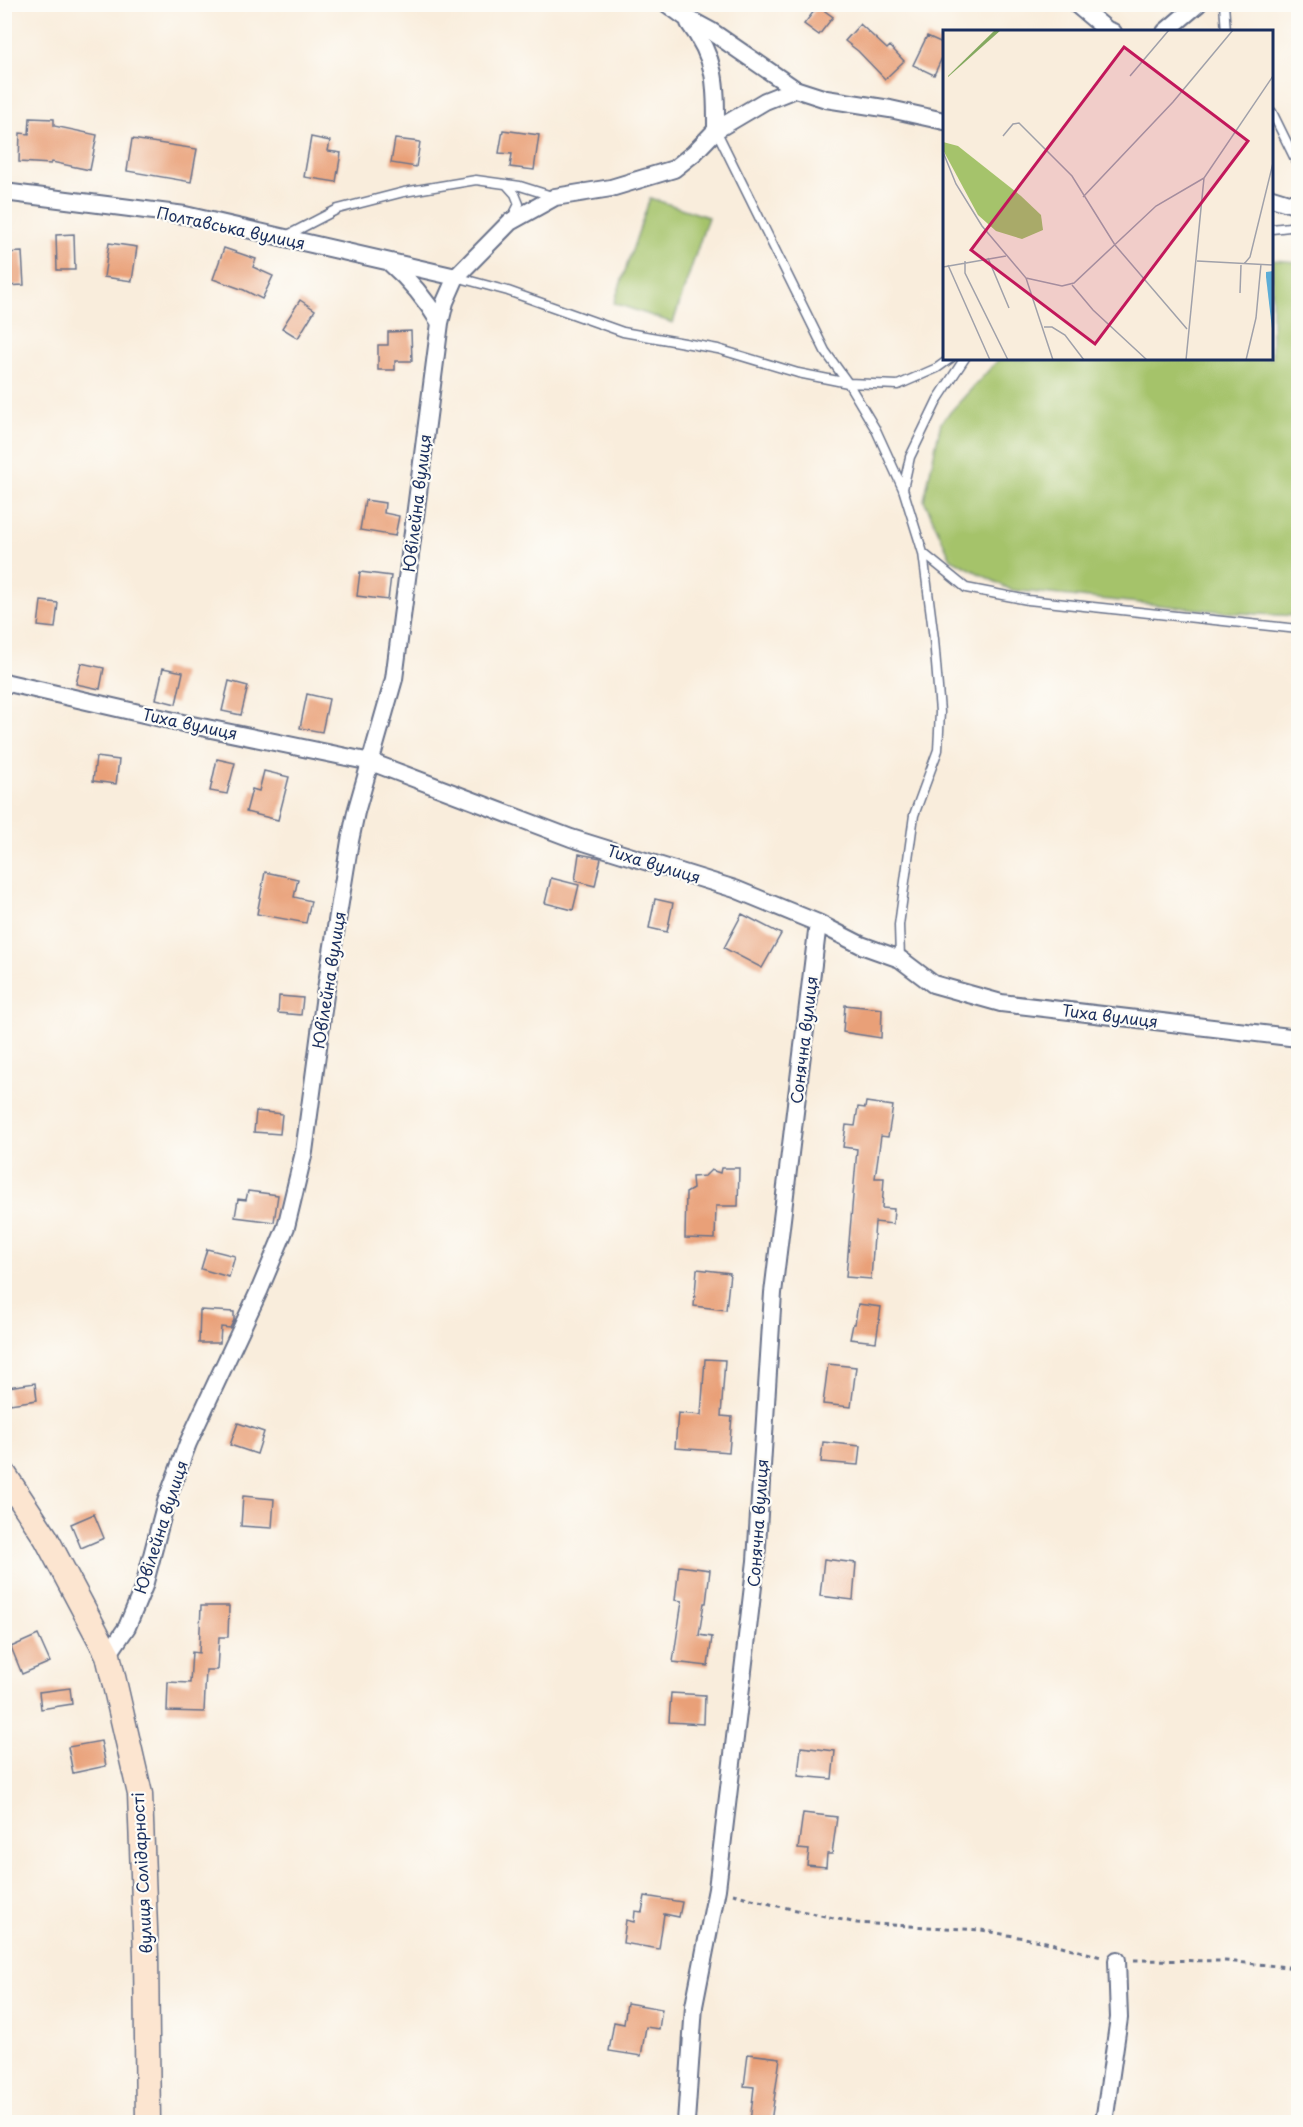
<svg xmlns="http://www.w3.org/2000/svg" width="1303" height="2127" font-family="'Playpen Sans',sans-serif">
	<rect width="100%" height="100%" fill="#fdfcf7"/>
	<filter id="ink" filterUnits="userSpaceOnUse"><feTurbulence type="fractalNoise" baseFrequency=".0167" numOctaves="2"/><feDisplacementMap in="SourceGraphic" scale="12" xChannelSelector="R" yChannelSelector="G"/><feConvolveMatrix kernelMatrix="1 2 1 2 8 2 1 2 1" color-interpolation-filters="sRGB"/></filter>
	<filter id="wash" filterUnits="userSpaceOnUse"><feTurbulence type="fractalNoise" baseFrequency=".008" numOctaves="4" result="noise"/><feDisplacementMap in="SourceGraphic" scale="24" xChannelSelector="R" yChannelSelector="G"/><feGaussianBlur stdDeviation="1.35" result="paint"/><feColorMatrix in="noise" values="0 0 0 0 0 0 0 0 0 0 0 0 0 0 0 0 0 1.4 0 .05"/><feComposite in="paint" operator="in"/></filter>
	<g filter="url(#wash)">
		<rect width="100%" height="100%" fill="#f9eddc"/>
		<path fill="#a5c36b" stroke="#607964" stroke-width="1.5" d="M650,198L708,217L673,323L614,303Z
			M1272,260L1298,262V616L1237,613L1011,590L951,559L924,500L941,422L999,359L1272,358Z"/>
		<g id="blocks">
			<path fill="#e9a078" d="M818,6L833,17L819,35L804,24Z
				M860,24L887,49L890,46L904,61L885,79L858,51L845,41Z
				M927,36L945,44V51L934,75L913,65Z
				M30,118L54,119V126L97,135L90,170L52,162L51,164L19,162L20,133L29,134Z
				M503,130L539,135L534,170L510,167L512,154L499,153Z
				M311,137L330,141L328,151L341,153L336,182L304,177Z
				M132,139L197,149L191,182L127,171Z
				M395,139L420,142L416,167L391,163Z
				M74,234L75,270H57L56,235Z
				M109,243L137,247L132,281L104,277Z
				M224,248L256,259L253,267L273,276L262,299L244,290L213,279Z
				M22,252L24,285L4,286V253Z
				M300,300L315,310L298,338L282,328Z
				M411,331L412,361H395V370H378V345H388V332Z
				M365,500L385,503L384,513L399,516L395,536L360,530Z
				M360,572L391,576L388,600L357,596Z
				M41,601L58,603L55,628L38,626Z
				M81,663L104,668L100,689L76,684Z
				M163,668L183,672L176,704L156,699Z
				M229,681L248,686L241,715L222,711Z
				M307,694L329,699L322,732L300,728Z
				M96,757L119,760L116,784L93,781Z
				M217,759L235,763L227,794L210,791Z
				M264,771L289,777L278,820L246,812L252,789L259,791Z
				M579,854L601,858L595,886L575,881Z
				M265,872L298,879L294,897L311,901L306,923L257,914Z
				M551,878L579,885L573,910L545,903Z
				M655,899L673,903L667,932L649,928Z
				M742,914L781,934L762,968L724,948Z
				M279,996L303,998L301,1015L278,1013Z
				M845,1005L882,1009L881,1038L843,1032Z
				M866,1102L893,1106L888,1137L881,1136L875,1178H884L882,1208L894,1209L893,1224L875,1222L871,1279L846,1277L857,1149L843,1147L846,1125L855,1126L858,1107L865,1108Z
				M256,1111L282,1114L280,1134L254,1132Z
				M721,1168H739L738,1206H716L715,1239L685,1238L686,1193L693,1189L692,1177L705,1176L711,1170L720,1173Z
				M248,1191L278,1195L274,1222L235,1217L238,1199L246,1200Z
				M207,1249L235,1256L229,1277L201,1269Z
				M697,1269L730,1273L726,1310L694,1306Z
				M858,1304L881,1307L876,1342L850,1339L853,1324H855Z
				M200,1310L234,1312V1320L230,1328L221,1327L220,1343H199Z
				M705,1359L725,1360L721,1416L732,1417L729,1452L675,1448L678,1413L701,1415Z
				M828,1364L856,1367L851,1407L823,1404Z
				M35,1383L37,1400L10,1404L8,1387Z
				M238,1423L264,1432L257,1454L230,1445Z
				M823,1442L860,1446L858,1465L821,1462Z
				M243,1496L274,1499L272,1528L241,1526Z
				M94,1514L104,1538L81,1548L71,1524Z
				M824,1559L856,1563L853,1600L820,1596Z
				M679,1566L710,1570L706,1603H704L699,1635L712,1637L708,1666L673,1662L682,1601L675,1600Z
				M201,1606H229L228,1637H219L217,1670H206L204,1712L167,1711L168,1682L190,1683L192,1652L199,1653Z
				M38,1635L50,1662L22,1674L11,1647Z
				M70,1688L72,1704L41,1709L39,1692Z
				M671,1693L705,1695L704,1724L669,1722Z
				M101,1741L106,1766L73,1773L68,1747Z
				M801,1747L835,1751L832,1779L798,1776Z
				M803,1813L837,1817L832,1854H827L826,1867L807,1865L809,1850L798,1849Z
				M645,1896L682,1902L679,1917L664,1914L659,1949L623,1943L626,1920L634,1922L635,1911L642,1912Z
				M627,2003L662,2009L659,2029L646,2027L641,2056L609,2051L614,2022L624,2024Z
				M748,2054L780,2058L771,2122H750L754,2087L744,2086Z"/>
		</g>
	</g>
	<g filter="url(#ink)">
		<use href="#blocks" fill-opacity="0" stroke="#69728a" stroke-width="1.5"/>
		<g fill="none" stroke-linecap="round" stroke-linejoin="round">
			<g stroke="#69728a" stroke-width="11">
				<path id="service" d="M1224,4L1226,32
					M1272,112L1298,165
					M716,130L825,351L848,383L876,430L903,489L923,553L966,588L1028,600L1298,629
					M506,184L515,194L519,204L512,218
					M1272,229L1298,226
					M286,236L338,209L404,192L476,180L520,186L555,197
					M456,277L508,291L623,332L718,349L798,373L848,383L898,385L937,368L951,358
					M903,489L910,457L938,399L965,358
					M900,959L899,925L914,815L938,750L940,712L934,639L923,553"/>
			</g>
			<g stroke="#69728a" stroke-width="20">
				<path id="minor" d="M667,4L685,17L711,31L795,89L826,99L890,109L944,121
					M1076,4L1107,30L1113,32
					M689,23C717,60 716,85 716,130
					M1165,32L1198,4
					M4,192L185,215L456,277
					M1272,198L1298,206
					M391,264C412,282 426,300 440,323
					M4,682L187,724L371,762L571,838L735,889L818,923L861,945L900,959L933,984L1001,1003L1298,1038
					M108,1655L127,1627L144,1586L166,1502L188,1443L260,1289L286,1227L304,1152L325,995L350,841L356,812L394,679L440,323L445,302L456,277L510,222L555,197L611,188L674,169L694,153L716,130L765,101L795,89
					M686,2122L694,2006L717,1889L756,1561L773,1293L818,923
					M1104,2122L1119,2018L1117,1960"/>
			</g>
			<g stroke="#69728a" stroke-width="27">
				<path id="secondary" d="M4,1474L46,1538L108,1655L140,1794L146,1955L148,2122"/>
			</g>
			<path stroke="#69728a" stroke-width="3" stroke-dasharray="4.5 4.5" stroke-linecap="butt" d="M733,1894L778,1906L857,1923L981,1930L1051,1943L1101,1957
				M1134,1960L1225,1961L1298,1968"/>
			<use href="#service" stroke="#fff" stroke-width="8"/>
			<use href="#minor" stroke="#fff" stroke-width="16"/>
			<use href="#secondary" stroke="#fce5d0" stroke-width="24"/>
		</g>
	</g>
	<g text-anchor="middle" stroke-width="4.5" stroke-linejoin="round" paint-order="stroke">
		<g font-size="16" fill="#1b2f5e" stroke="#fdfcf7">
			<text transform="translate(231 228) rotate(12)" y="6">Полтавська вулиця</text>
			<text transform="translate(417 503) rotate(-83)" y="6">Ювілейна вулиця</text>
			<text transform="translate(190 724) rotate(12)" y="6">Тиха вулиця</text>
			<text transform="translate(654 864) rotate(17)" y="6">Тиха вулиця</text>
			<text transform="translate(329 980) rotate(-81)" y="6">Ювілейна вулиця</text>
			<text transform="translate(1110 1016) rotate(7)" y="6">Тиха вулиця</text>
			<text transform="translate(804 1040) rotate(-83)" y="6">Сонячна вулиця</text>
			<text transform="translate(758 1523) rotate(-86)" y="6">Сонячна вулиця</text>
			<text transform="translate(161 1527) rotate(-72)" y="6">Ювілейна вулиця</text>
			<text transform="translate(142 1873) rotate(-93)" y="6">вулиця Солідарності</text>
		</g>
	</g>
	<g transform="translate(943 30)">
		<rect width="330" height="330" fill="#f9eddc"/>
		<path d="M0,112L15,116L78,166L98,185L100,200L79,209L53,201L35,185L0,120Z" fill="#a5c36b"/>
		<path d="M52,0H58L5,47V46Z" fill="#84a95f"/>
		<path d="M330,241V307L323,247V242Z" fill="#5cacd6"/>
		<path fill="none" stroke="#a0a1aa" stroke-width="1.5" d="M187,46L226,0M60,106L70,94L76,93L129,146L172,215L244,299M0,122L13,154L39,196L83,248L110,330M140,167L230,72L290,0M45,228L66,278M22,231V243L65,330M254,231L330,235M301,234L307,227L330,133M5,235L47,330M0,237L63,226M83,248L119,256L131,253L213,176L261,148M129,255L150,280L204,330M297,263L298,235M101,297H109L122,305L141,330M243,330L261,148L330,46M303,330L313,288L318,234"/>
		<path fill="#c2185b" fill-opacity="0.15" stroke="#c2185b" stroke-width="3" d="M181,17L305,111L152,314L28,220Z"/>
		<rect width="330" height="330" fill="none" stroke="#1b2f5e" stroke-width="3"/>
	</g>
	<rect width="1303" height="2127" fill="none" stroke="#fdfcf7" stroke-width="24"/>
</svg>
